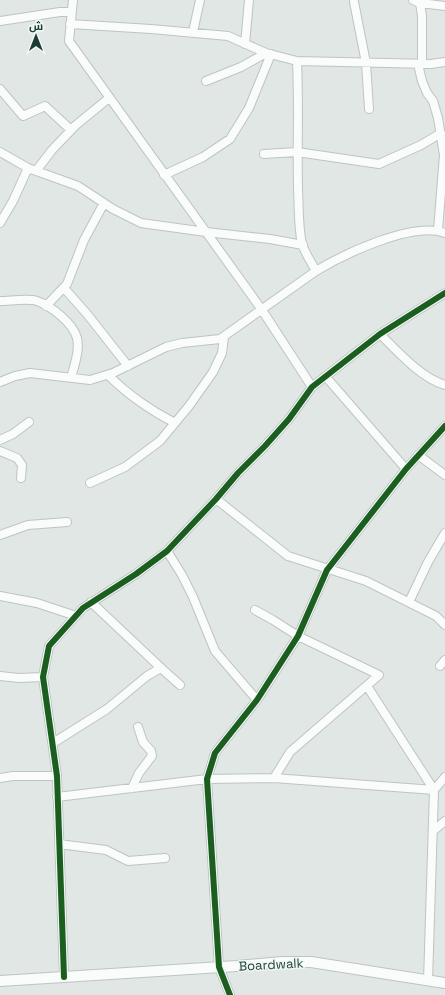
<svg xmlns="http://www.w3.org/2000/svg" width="445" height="995" font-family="'Space Grotesk',Cairo,sans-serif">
	<rect width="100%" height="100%" fill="#e1e7e5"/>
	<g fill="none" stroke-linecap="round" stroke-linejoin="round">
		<g stroke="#bec4c2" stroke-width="10">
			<path id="minor" d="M73,0L69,41L262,310L312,387
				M413,0L420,3L422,16V64
				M354,2L366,63L369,109
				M420,3L445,6
				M0,21L60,12H72
				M70,24L151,29L228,36L266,53L297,61L431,64L445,62
				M193,32L200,0
				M245,44L249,0
				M297,61C299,104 297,146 298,189C299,207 298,226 302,244C305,253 311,262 316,271
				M418,64L422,81L427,93L433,101L438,118L444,155L438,230
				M206,81L241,67L266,53
				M0,89L23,116L45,106L71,130
				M0,152L28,168L78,186L113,209L141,223L206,232L270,239L303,245
				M264,154L297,152L379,164L421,145L441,133
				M36,171L52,150L76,125L109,98
				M164,175L203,157L230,139L249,108L271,54
				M0,223L13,201L28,168
				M64,288L87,314L128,366
				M0,301C10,301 28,298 37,301C51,306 73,323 77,338C80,351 74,366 71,378
				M46,306L67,284L84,240L104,203
				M380,334C397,351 421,378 445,385
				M108,375C128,395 150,410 175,423
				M326,377L406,469
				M0,382L15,376L30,373L90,380L113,373L166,347L182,343L220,339L316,271C344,254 413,221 445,233
				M0,440L13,434L29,422
				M0,451L17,458L22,465L21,478
				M418,455L445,475
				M90,483L125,467L160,441L189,406L213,372L222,353L224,337
				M216,499L288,556L366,581L436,616L445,625
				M0,535L28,525L67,522
				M167,551L182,575L193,597L215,651L257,700
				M0,596L37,603L76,616
				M91,602L161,668L180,685
				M409,602L428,562L445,533
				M255,610L273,620L298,636L379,675L290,752L274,778
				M440,666L445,660
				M0,676L19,678L43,677
				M367,686L434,790
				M53,743L107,709L147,676L161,668
				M0,778L13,776H57
				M132,788L139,773L152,756L151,751L143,742L138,727
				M57,797L207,779L274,778L434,790
				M433,831L445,821
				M59,844L106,850L128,861L165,858
				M64,977L57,776L43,677L49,646L83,608L136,574L167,551L216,499L238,473L265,446L289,419L312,387L380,334L445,293
				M428,981L434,790L445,777
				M230,995L219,967L207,779L215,753L257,700L298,636L327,570L406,469L445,426"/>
		</g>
		<g stroke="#bec4c2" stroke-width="12">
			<path id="tertiary" d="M0,981L237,966L282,962H311L445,983"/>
		</g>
		<use href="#minor" stroke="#fafbfb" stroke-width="8"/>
		<use href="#tertiary" stroke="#fafbfb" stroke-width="10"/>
		<g stroke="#eef7f4" stroke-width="8">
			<path id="cycleway" d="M64,977L57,776L43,677L49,646L83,608L136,574L167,551L216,499L238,473L265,446L289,419L312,387L380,334L445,293
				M230,995L219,967L207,779L215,753L257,700L298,636L327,570L406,469L445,426"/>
		</g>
		<use href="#cycleway" stroke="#1b5e20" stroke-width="6"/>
	</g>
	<g text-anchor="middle" stroke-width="3" stroke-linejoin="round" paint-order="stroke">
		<g font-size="13" fill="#1e3b36" stroke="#eef7f4">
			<text transform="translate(271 964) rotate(-3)" y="5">Boardwalk</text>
		</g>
	</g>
	<g transform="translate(36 36)" stroke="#eef7f4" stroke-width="3" paint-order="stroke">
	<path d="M0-3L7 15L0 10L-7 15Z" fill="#1e3b36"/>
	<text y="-6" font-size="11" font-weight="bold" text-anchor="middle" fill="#1e3b36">ش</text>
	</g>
</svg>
